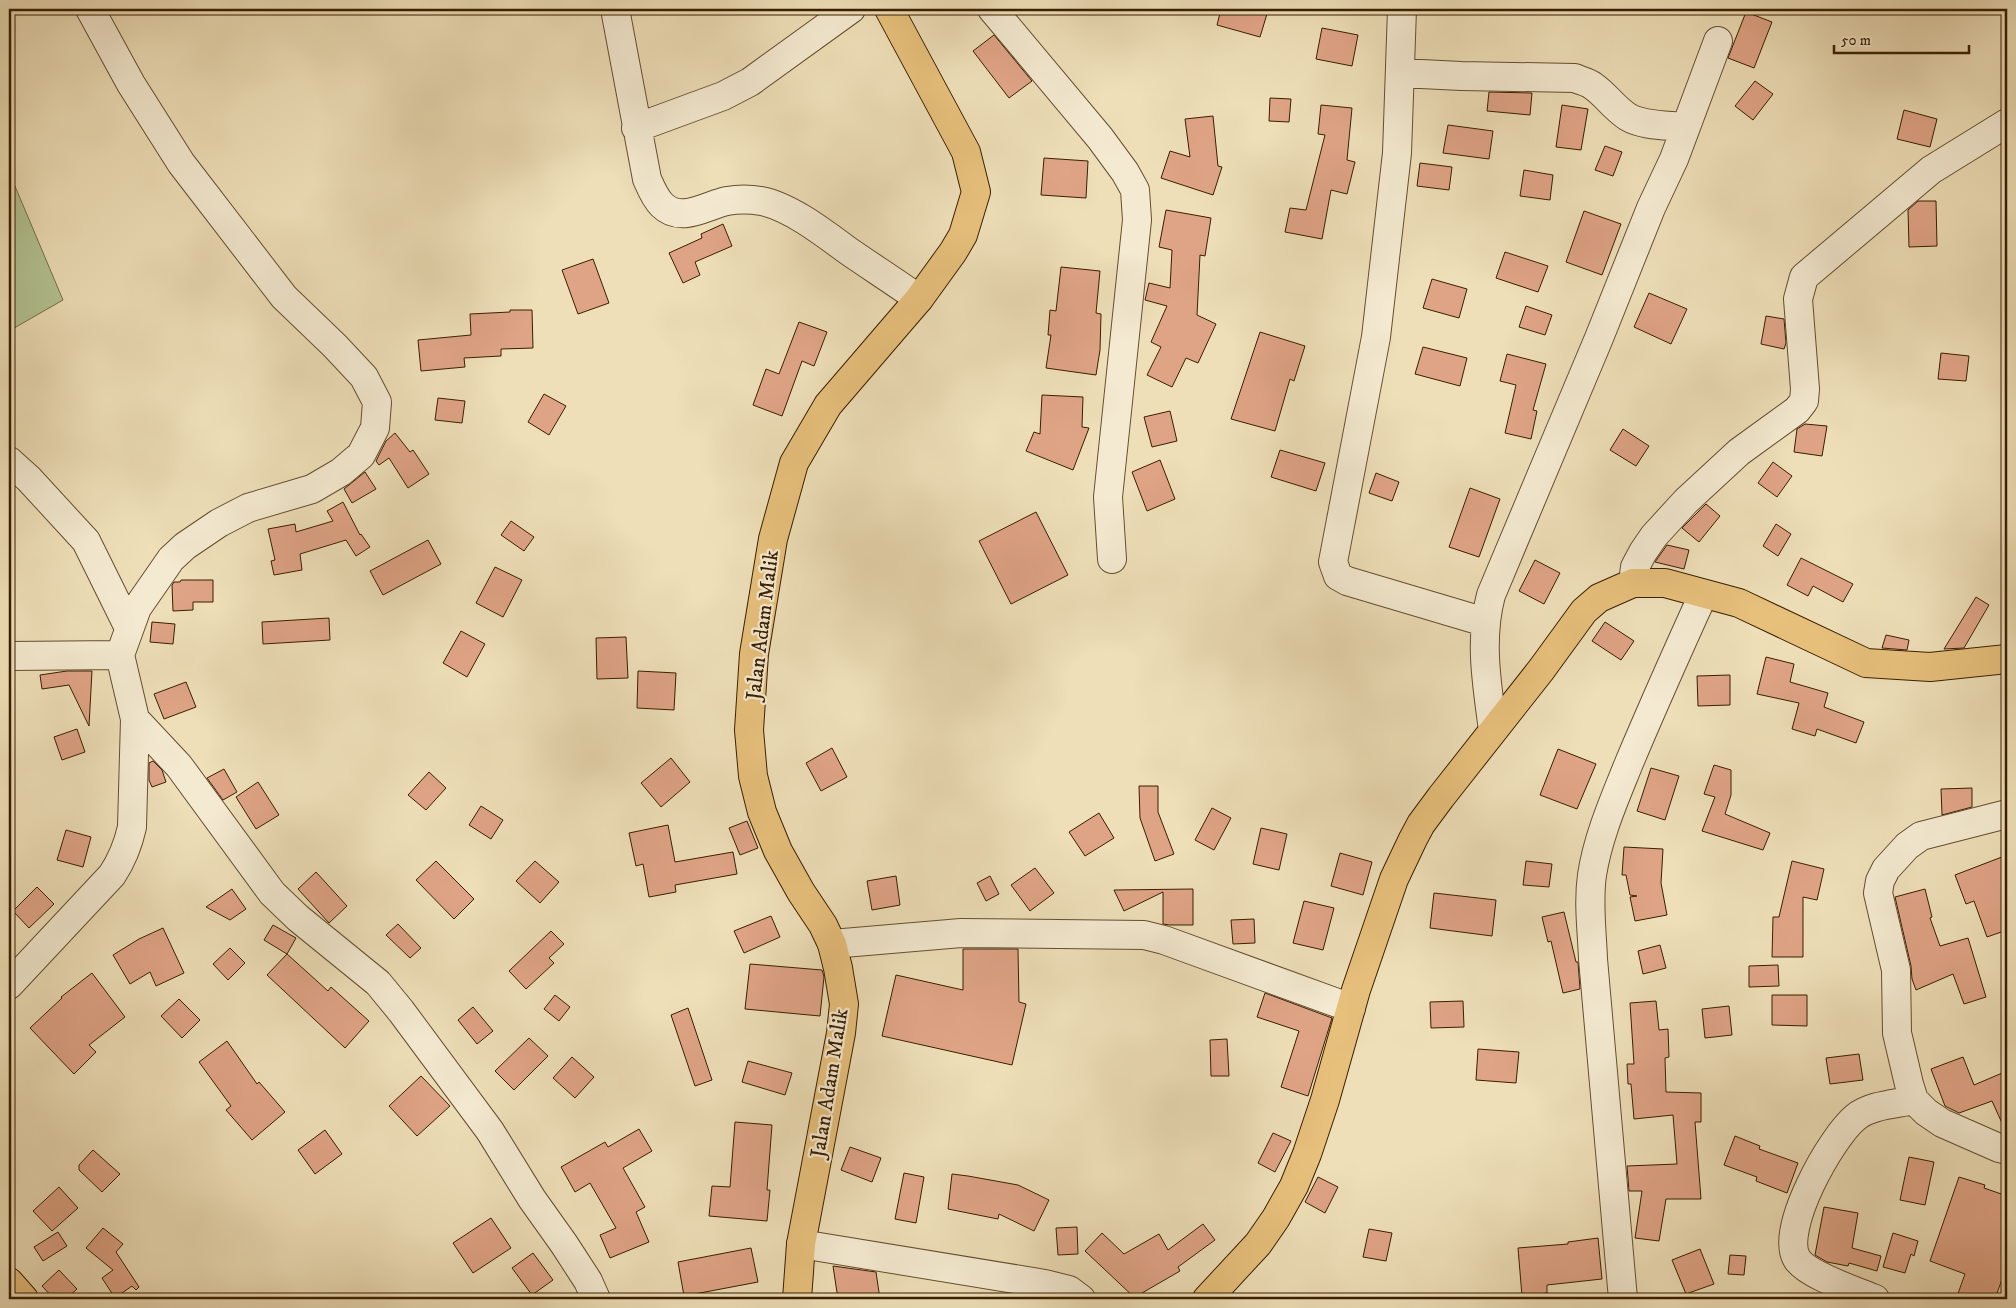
<svg xmlns="http://www.w3.org/2000/svg" width="2016" height="1308" font-family="'IM FELL DW Pica',serif">
	<rect width="100%" height="100%" fill="#eedfb8"/>
	<filter id="stains"><feTurbulence type="fractalNoise" baseFrequency=".004" numOctaves="4"/><feColorMatrix values="0 0 0 0 .2 0 0 0 0 .09 0 0 0 0 .02 0 0 0 .5 -.17"/></filter>
	<radialGradient id="worn" r=".72"><stop offset=".6" stop-color="#630" stop-opacity="0"/><stop offset="1" stop-color="#630" stop-opacity=".3"/></radialGradient>
	<path fill="#b3c393" stroke="#76704a" d="M9,172L63,300L9,331Z"/>
	<path fill="#dfa486" stroke="#391e01" d="M1221,9H1250L1267,14L1260,37L1217,25Z
		M1746,12L1772,22L1754,68L1728,58Z
		M1322,28L1358,35L1352,66L1316,59Z
		M994,35L1032,81L1009,98L973,51Z
		M1755,81L1773,94L1753,120L1735,106Z
		M1489,92L1532,93L1530,115L1487,111Z
		M1270,98L1291,99L1289,122L1269,121Z
		M1321,105L1352,108L1347,160L1355,162L1347,194L1331,190L1322,239L1285,232L1290,208L1306,210L1325,135L1318,134Z
		M1562,105L1588,109L1581,150L1556,147Z
		M1904,110L1937,119L1930,147L1897,139Z
		M1213,116L1218,166L1222,167L1213,195L1161,178L1170,151L1190,157L1185,119Z
		M1448,125L1493,131L1489,159L1443,153Z
		M1605,146L1622,152L1613,176L1595,170Z
		M1044,158L1088,161L1086,198L1041,195Z
		M1420,163L1452,167L1449,190L1417,186Z
		M1524,170L1553,175L1550,200L1520,196Z
		M1918,201H1936L1937,246L1909,247L1908,210Z
		M1166,210L1211,218L1205,256L1200,255L1197,315L1216,324L1198,363L1186,358L1172,387L1147,375L1161,347L1151,342L1167,306L1145,300L1149,283L1170,288L1172,250L1159,247Z
		M1584,211L1621,224L1602,275L1566,262Z
		M723,224L732,246L695,262L700,275L683,283L669,253L702,238L701,234Z
		M1505,252L1548,266L1538,292L1496,278Z
		M593,259L609,303L578,314L562,270Z
		M1061,267L1100,271L1096,313L1101,314L1100,350L1096,375L1046,368L1051,335H1048L1050,310L1056,311Z
		M1432,279L1467,289L1459,318L1423,308Z
		M1649,293L1687,309L1671,344L1634,327Z
		M1526,306L1552,315L1545,335L1519,327Z
		M510,310H532L533,348L501,349V356L464,358L465,367L421,371L418,340L471,335L470,314L510,312Z
		M1766,316L1784,319L1786,343L1784,349L1761,344Z
		M799,322L827,332L814,366L802,361L782,416L753,405L766,369L779,374Z
		M1260,332L1305,346L1294,381L1290,379L1275,431L1231,419Z
		M1423,347L1467,358L1460,386L1415,374Z
		M1941,353L1969,356L1966,381L1938,379Z
		M1507,354L1546,364L1533,410L1537,411L1531,439L1505,433L1516,385L1500,381Z
		M544,394L566,406L549,435L528,422Z
		M1042,395L1083,397L1082,427L1089,428L1073,470L1026,451L1034,432L1040,434Z
		M438,398L465,401L462,423L435,420Z
		M1170,411L1177,441L1152,447L1144,417Z
		M1805,424L1827,426L1822,456L1794,452L1797,429Z
		M1623,429L1649,446L1636,466L1610,450Z
		M395,433L410,452L413,450L429,474L408,488L389,458L379,465L376,461L386,441Z
		M1280,450L1325,463L1316,491L1271,477Z
		M1160,460L1175,499L1147,511L1132,472Z
		M1773,462L1792,476L1777,497L1758,483Z
		M365,472L376,489L352,503L344,489Z
		M1376,473L1399,482L1392,501L1369,493Z
		M1470,488L1500,499L1479,557L1449,547Z
		M343,502L360,535L361,534L370,547L356,556L346,540L300,554L302,570L274,575L271,561L275,560L268,529L295,524L296,532L333,521L327,511Z
		M1706,504L1720,516L1699,542L1682,528Z
		M1036,512L1068,575L1011,604L979,541Z
		M511,521L534,537L524,551L501,535Z
		M1776,524L1791,534L1778,556L1763,546Z
		M428,540L441,564L383,595L370,571Z
		M1667,545L1689,550L1684,569L1655,562Z
		M1801,558L1853,584L1843,602L1813,586L1808,596L1787,585Z
		M1535,560L1560,573L1544,604L1519,591Z
		M495,567L522,580L503,617L476,603Z
		M181,580H213V602H193V610L173,611L172,585L174,582H180Z
		M1976,597L1989,605L1964,648L1944,649Z
		M329,618L330,640L263,644L262,622Z
		M152,622L175,624L173,644L150,642Z
		M1605,622L1634,641L1621,660L1592,641Z
		M461,631L485,644L467,677L443,663Z
		M1886,635L1909,640L1907,650L1882,648Z
		M626,637L628,678L597,679L596,638Z
		M1766,657L1794,664L1790,682L1828,693L1824,707L1864,722L1856,743L1817,729L1815,736L1792,729L1799,703L1757,694Z
		M67,671H92L89,726L69,685L42,689L40,675Z
		M638,671L676,673L674,710L637,708Z
		M1730,675V705L1698,706L1697,676Z
		M186,682L196,707L164,719L154,694Z
		M77,729L85,752L62,760L54,737Z
		M832,748L847,777L821,791L806,763Z
		M1558,749L1596,764L1577,809L1540,795Z
		M671,758L690,782L661,807L641,783Z
		M153,761L162,770L166,782L152,787L149,780V763Z
		M1714,765L1731,770V795L1725,814L1770,833L1763,850L1702,831L1715,797L1704,794Z
		M1651,768L1679,776L1665,820L1637,811Z
		M224,769L237,792L223,800L207,778Z
		M429,772L446,788L426,810L408,795Z
		M258,782L279,815L256,829L236,797Z
		M1139,786H1158V812L1174,854L1155,861L1140,818Z
		M1972,788V807L1942,815L1941,789Z
		M481,806L503,820L491,839L469,825Z
		M1212,808L1231,818L1214,850L1195,840Z
		M1099,813L1114,838L1085,856L1069,832Z
		M747,821L758,848L740,855L729,828Z
		M668,825L675,862L733,852L737,874L675,885L676,892L649,897L643,864L636,866L629,833Z
		M1261,828L1287,834L1279,870L1253,864Z
		M66,830L91,837L83,867L57,860Z
		M1624,847L1663,849L1661,883L1667,915L1635,921L1630,897L1637,896L1630,895L1626,875H1622Z
		M1340,853L1372,862L1363,895L1331,886Z
		M2007,855V930L1987,937L1974,901L1966,904L1955,875Z
		M436,861L474,899L454,919L416,880Z
		M535,861L559,882L540,903L516,881Z
		M1526,861L1552,864L1549,887L1523,885Z
		M1792,861L1824,869L1817,900L1803,897V957H1772L1773,917H1779Z
		M1035,868L1054,893L1030,911L1011,885Z
		M316,872L347,906L329,923L298,889Z
		M896,876L900,905L872,910L867,881Z
		M990,876L999,894L986,901L977,883Z
		M37,887L54,904L29,928L13,911Z
		M232,889L246,909L230,920L206,907Z
		M1193,889V925H1170L1163,924V892L1124,911L1114,890Z
		M1925,889L1932,917L1930,918L1940,946L1968,938L1986,997L1964,1004L1953,974L1916,990L1912,979L1911,966L1895,897Z
		M1434,893L1496,900L1492,936L1430,928Z
		M1304,901L1334,908L1323,950L1293,943Z
		M1564,912L1576,962H1578L1580,989L1563,993L1551,941L1548,942L1542,917Z
		M771,916L780,937L744,953L734,931Z
		M1254,919L1255,943L1233,944L1231,920Z
		M398,924L421,948L410,958L386,935Z
		M273,925L296,938L287,954L264,940Z
		M163,928L184,973L156,986L150,972L130,984L113,955L139,939Z
		M551,931L564,944L549,958L554,963L526,989L509,971Z
		M1660,945L1666,968L1643,974L1638,951Z
		M230,948L245,963L228,980L213,964Z
		M963,949H1018L1019,1002L1026,1004L1012,1065L882,1036L896,975L963,990Z
		M287,954L328,991L331,987L369,1021L345,1048L267,975Z
		M750,964L822,970L824,977L820,1016L745,1009Z
		M1778,965L1779,986L1749,987V966Z
		M92,973L125,1017L89,1045L96,1052L74,1074L30,1028L62,998L61,997Z
		M1265,993L1332,1018L1308,1096L1281,1087L1299,1031L1257,1017Z
		M555,995L570,1007L559,1021L544,1009Z
		M1772,995H1807V1026L1772,1025Z
		M179,999L200,1020L182,1038L161,1016Z
		M1463,1001L1464,1027L1431,1028L1430,1002Z
		M1656,1001L1659,1030L1668,1029L1669,1057L1665,1058L1666,1092L1701,1093V1122H1695L1701,1199H1666L1659,1241L1635,1238L1642,1191H1629L1627,1166L1677,1164L1673,1115L1634,1119L1631,1084H1628L1627,1064H1634L1630,1003Z
		M1729,1006L1732,1035L1705,1038L1702,1009Z
		M473,1007L493,1031L477,1044L458,1020Z
		M688,1008L712,1080L695,1086L671,1015Z
		M529,1038L548,1056L514,1090L495,1071Z
		M1227,1039L1229,1076H1211L1210,1040Z
		M227,1041L257,1084L259,1082L285,1112L252,1140L226,1110L231,1106L199,1062Z
		M1478,1049L1519,1052L1516,1083L1476,1080Z
		M1859,1054L1863,1080L1830,1084L1826,1058Z
		M572,1057L594,1077L575,1098L553,1078Z
		M1963,1057L1974,1085L2007,1071V1134L1992,1101L1959,1113L1945,1106L1931,1069Z
		M748,1061L792,1073L785,1095L742,1082Z
		M421,1076L450,1106L417,1136L389,1106Z
		M735,1122L772,1125L767,1190H770L767,1221L709,1216L712,1186L730,1187Z
		M639,1129L652,1151L623,1168L645,1207L636,1212L649,1242L610,1258L600,1235L616,1228L590,1183L575,1192L561,1167L605,1142L608,1147Z
		M325,1130L342,1154L315,1174L298,1150Z
		M1273,1133L1291,1141L1275,1172L1258,1163Z
		M1735,1136L1760,1146L1759,1149L1798,1163L1787,1193L1756,1181L1757,1177L1724,1165Z
		M850,1147L881,1158L872,1182L841,1170Z
		M93,1150L120,1174L102,1192L79,1170V1165Z
		M1909,1157L1934,1162L1925,1205L1900,1200Z
		M904,1173L924,1177L916,1223L895,1219Z
		M952,1174L968,1176L1018,1185L1049,1200L1034,1231L999,1214L998,1219L948,1209Z
		M1318,1177L1338,1187L1325,1213L1305,1202Z
		M1959,1177L1985,1185L1984,1188L2007,1196V1265L1995,1299H1956L1965,1274L1930,1261Z
		M59,1187L78,1208L52,1231L33,1211Z
		M1824,1207L1858,1213L1852,1248L1881,1256L1877,1271L1849,1263L1848,1266L1827,1262L1815,1255Z
		M491,1218L511,1248L473,1273L453,1243Z
		M1203,1224L1215,1240L1178,1267L1180,1271L1142,1293L1136,1299L1085,1251L1102,1233L1124,1254L1159,1234L1168,1250Z
		M1077,1227L1078,1254L1058,1255L1056,1228Z
		M103,1228L123,1244L116,1252L139,1287L136,1290L132,1286L115,1298L102,1278L113,1270L86,1248Z
		M1369,1229L1392,1233L1386,1261L1363,1257Z
		M58,1232L67,1246L43,1261L34,1247Z
		M1893,1233L1918,1241L1914,1256L1911,1254L1905,1273L1883,1267Z
		M1598,1238L1602,1279L1547,1285V1293L1522,1296L1518,1248L1568,1244V1242Z
		M751,1248L758,1282L684,1296L678,1262Z
		M1700,1249L1714,1284L1686,1294L1672,1260Z
		M533,1253L553,1280L532,1295L512,1268Z
		M1730,1255L1746,1256L1744,1275L1728,1274Z
		M833,1266L876,1272L880,1299H838Z
		M59,1270L77,1289L66,1299H54L42,1286Z"/>
	<g fill="none" stroke-linecap="round" stroke-linejoin="round">
		<g stroke="#664e2f" stroke-width="30">
			<path id="minor" d="M615,9L647,179C651,188 655,198 662,205C681,224 707,205 727,201C739,199 749,199 761,201C789,206 824,233 847,250C870,266 895,282 919,299
				M992,9L1100,138L1125,172L1135,190L1137,220L1108,497L1112,559
				M1402,9L1397,153L1376,337L1333,562L1338,576L1347,581L1485,622
				M1401,73L1461,76L1575,78C1581,81 1588,82 1593,86C1606,95 1614,108 1628,117C1643,126 1668,125 1685,127
				M636,128L723,96L750,82L851,9
				M9,461L29,479L86,541L129,628
				M1633,583L1635,567L1643,552L1654,536L1686,501L1739,452L1797,410L1804,401L1805,389L1798,299L1804,277L1931,170L2007,123
				M9,656L120,655
				M135,719L179,766L272,893L298,918L378,983L401,1011L490,1131L532,1199L564,1244L588,1281L596,1299
				M1493,730C1487,685 1479,640 1491,595L1599,338L1651,208L1674,159L1718,41
				M2007,814L1921,836L1907,846L1886,869L1880,881L1878,893L1896,970L1897,1033L1909,1084L1914,1100L1926,1112L1942,1123L1999,1148L2007,1150
				M832,944L961,933L1144,935L1164,940L1351,1008
				M9,985L112,875C122,860 128,845 132,827L135,719L120,655L137,608L171,559L185,546L219,523L248,508L312,489L341,472L361,455L375,428L377,402L364,377L335,346L284,297L181,163L131,84L90,9
				M801,1244L1045,1284L1069,1290L1081,1299
				M1623,1299L1593,959C1592,931 1588,903 1592,875C1598,836 1615,798 1629,763C1653,706 1678,650 1703,595
				M1875,1299C1856,1291 1807,1275 1797,1259C1779,1230 1831,1137 1856,1117C1870,1105 1897,1104 1914,1100"/>
		</g>
		<g stroke="#391e01" stroke-width="30">
			<path id="major" d="M9,1282L24,1299
				M1207,1299L1258,1244L1276,1218L1294,1186L1307,1154L1325,1100L1356,990L1394,879L1413,839L1421,824L1441,797L1541,670L1584,611L1599,598L1633,583H1665L1739,603L1866,663L1930,667L2007,659"/>
		</g>
		<g stroke="#391e01" stroke-width="30">
			<path id="highway" d="M797,1299L801,1244L841,1033L844,1004L838,968L832,944L823,925L801,892L778,851L762,812L753,776L749,730L754,654L773,539L794,463L828,405L919,299L953,252L963,235L976,192L966,152L889,9"/>
		</g>
		<use href="#minor" stroke="#f4ead1" stroke-width="28"/>
		<use href="#major" stroke="#e7c07c" stroke-width="28"/>
		<use href="#highway" stroke="#e7c07c" stroke-width="28"/>
	</g>
	<g text-anchor="middle" stroke-width="4.5" stroke-linejoin="round" paint-order="stroke">
		<g font-size="21" fill="#391e01" stroke="#f4ead1">
			<text transform="translate(762 625) rotate(-83)" y="7">Jalan Adam Malik</text>
			<text transform="translate(829 1083) rotate(-81)" y="7">Jalan Adam Malik</text>
		</g>
	</g>
	<rect width="2016" height="1308" fill="none" stroke="#eedfb8" stroke-width="30"/>
	<rect x="10" y="10" width="1996" height="1288" fill="none" stroke="#391e01" stroke-width="2.5"/>
	<rect x="15" y="15" width="1986" height="1278" fill="none" stroke="#391e01"/>
	<path d="M1834 45v8h135v-8" fill="none" stroke="#391e01" stroke-width="2.5"/>
	<text x="1841" y="45" font-size="15" fill="#391e01" stroke="#f4ead1" stroke-width="4" paint-order="stroke">50 m</text>
	<rect width="100%" height="100%" filter="url(#stains)"/>
	<rect width="100%" height="100%" fill="url(#worn)"/>
</svg>
